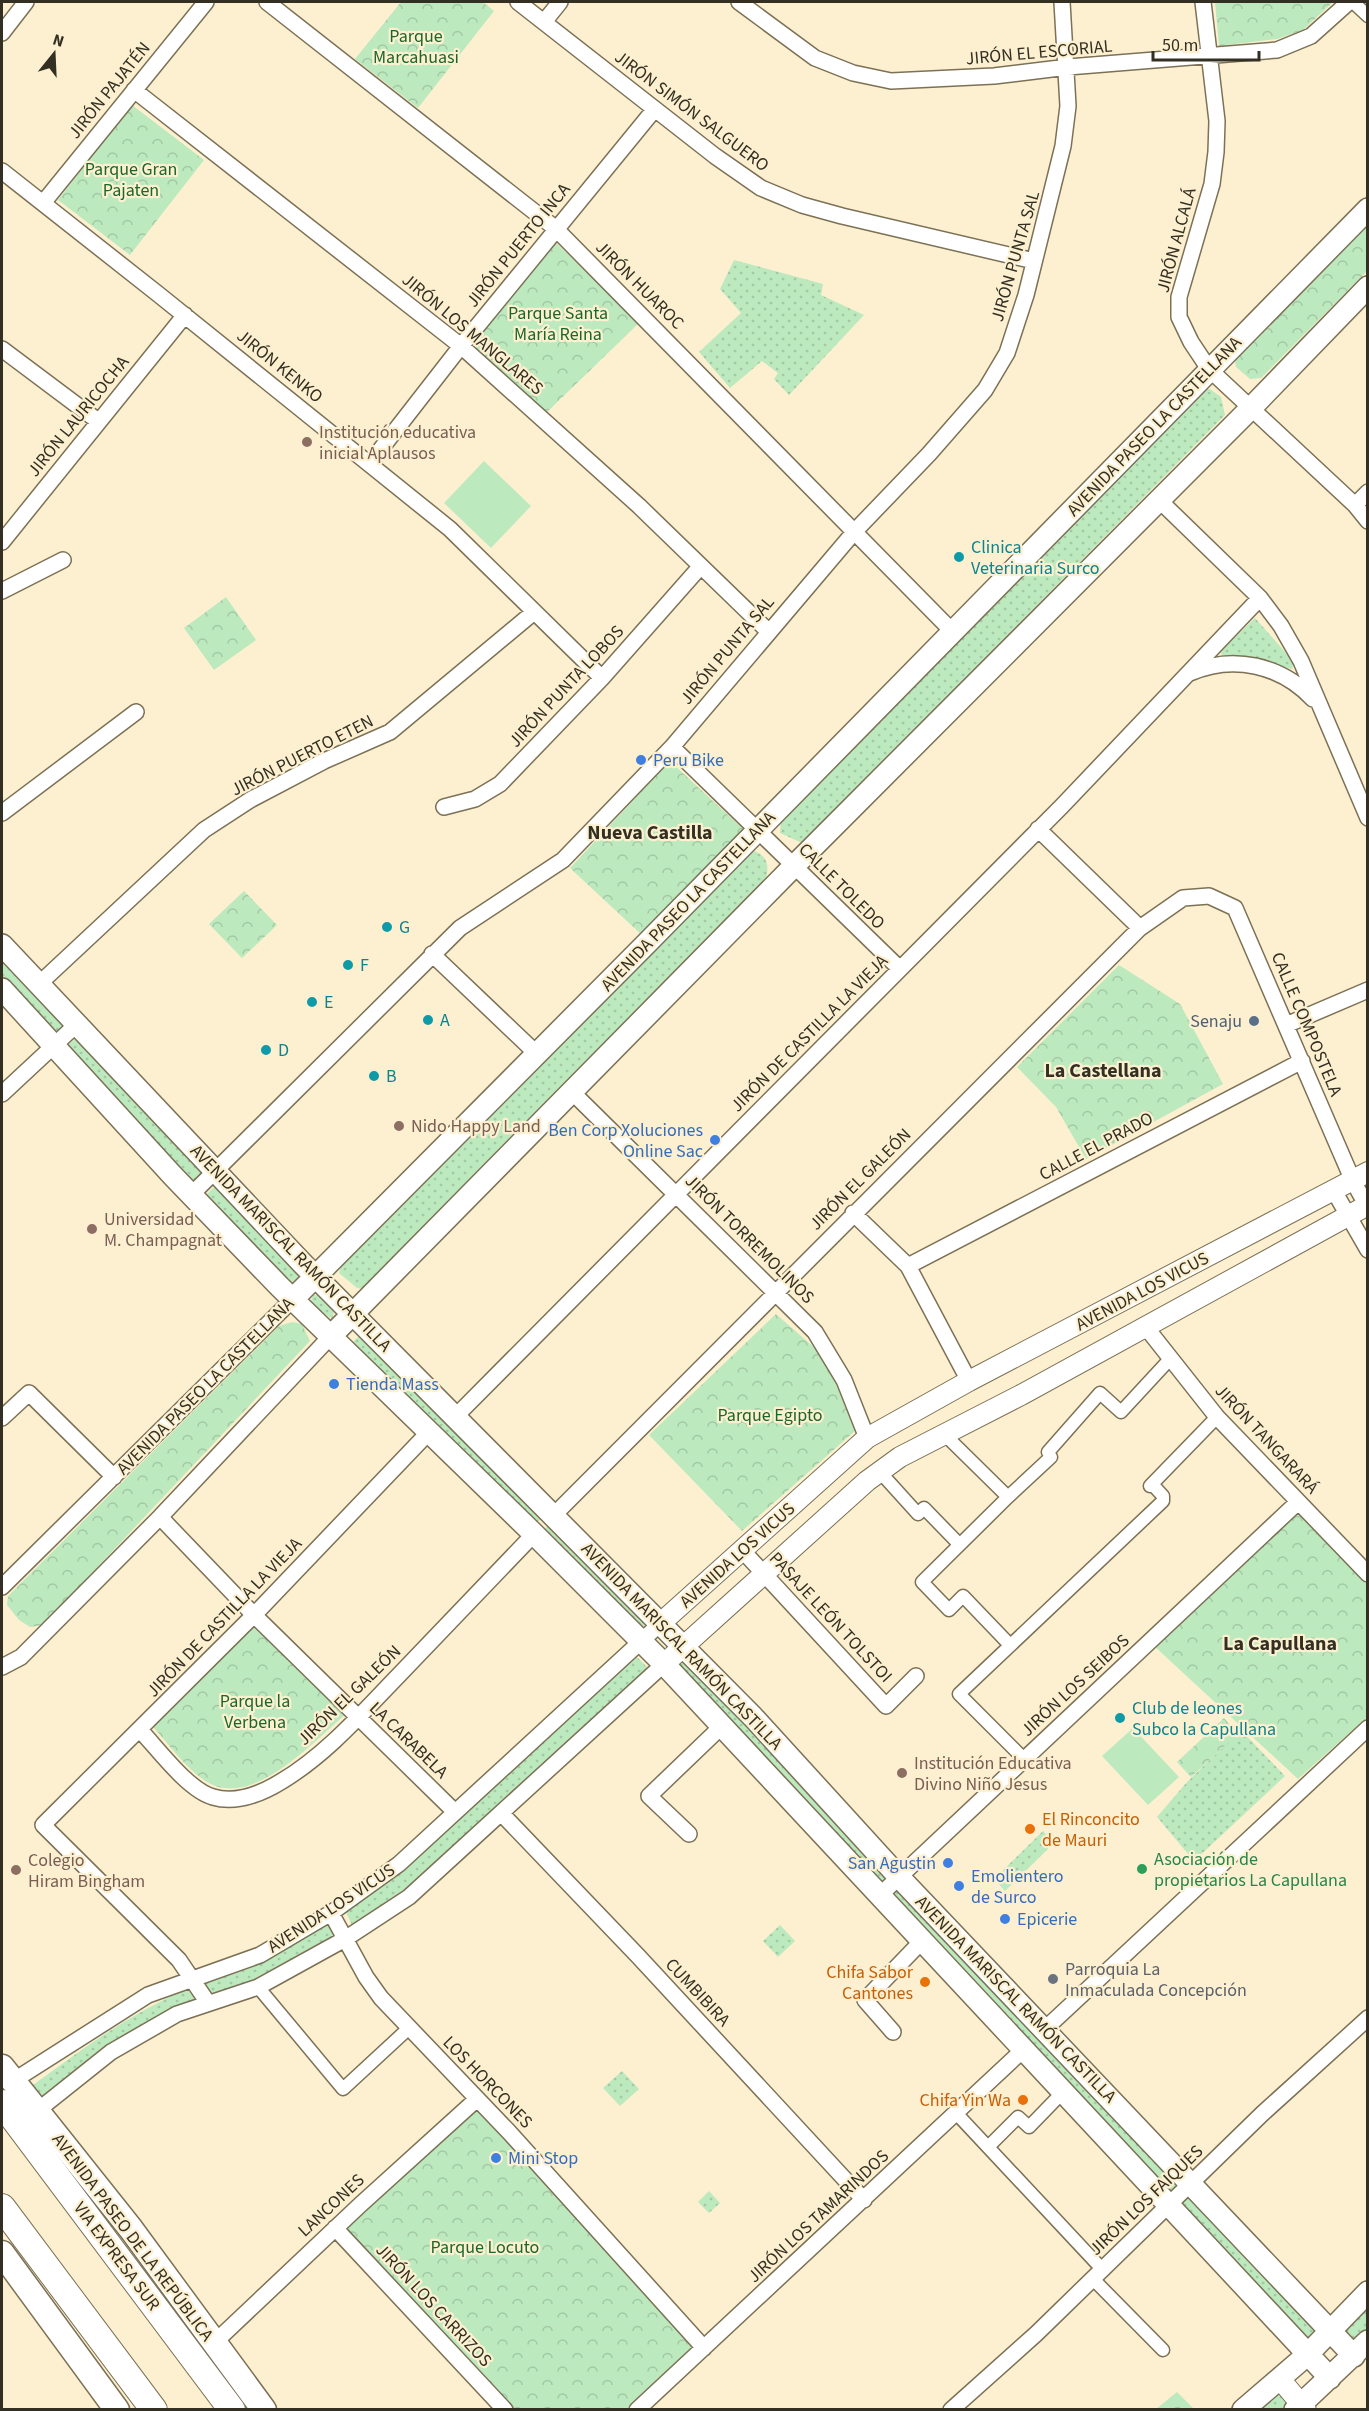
<svg xmlns="http://www.w3.org/2000/svg" width="1369" height="2411" font-family="'Source Sans 3',sans-serif">
	<defs>
		<pattern id="grass-dots" width="8" height="8" patternUnits="userSpaceOnUse" patternTransform="scale(1.5)"><rect width="8" height="8" fill="#bde9bf"/><path d="M2 2h.1M6 6h.1" fill="none" stroke="#a3c8a4" stroke-width="1.8" stroke-linecap="round"/></pattern>
		<pattern id="park-crowns" width="20" height="18" patternUnits="userSpaceOnUse" patternTransform="scale(1.5)"><rect width="20" height="18" fill="#bde9bf"/><path d="M2 6a3 3 0 1 1 6 0M12 15a3 3 0 1 1 6 0" fill="none" stroke="#a3c8a4"/></pattern>
	</defs>
	<rect width="100%" height="100%" fill="#fcf0d0"/>
	<path fill="url(#grass-dots)" d="M734,260L823,284L821,295L864,315L789,395L774,379L778,373L762,361L730,388L699,352L741,313L720,289Z
		M1201,389H1210L1221,397L1225,415L802,843L780,833L781,817Z
		M1255,618L1294,662L1292,669L1239,656L1222,657L1221,651Z
		M754,851C768,856 769,866 766,879L367,1290L357,1288L339,1273L343,1260L745,852Z
		M2,956L69,1026L55,1040L2,982Z
		M78,1036L203,1172L190,1184L65,1048Z
		M215,1186L301,1276L291,1285L206,1195Z
		M313,1295H320L335,1309L332,1319L310,1304Z
		M359,1336L544,1516L535,1524L351,1344Z
		M550,1523L650,1620L640,1629L542,1532Z
		M685,1653L893,1875L878,1888L671,1665Z
		M636,1656L649,1669L409,1886L352,1925L345,1910L402,1871L452,1822Z
		M1241,1730L1285,1776L1194,1861L1157,1817L1187,1782Z
		M1043,1831L1054,1843L1005,1891L994,1879Z
		M899,1882L1186,2183L1169,2201L885,1896Z
		M327,1919L336,1939L257,1983L210,1999L199,1982Z
		M780,1925L795,1941L778,1957L763,1941Z
		M187,1989L196,2000L45,2099L33,2085C82,2049 131,2013 187,1989Z
		M622,2071L639,2089L620,2106L603,2088Z
		M1191,2190L1326,2331L1307,2349L1173,2207Z
		M709,2191L720,2203L709,2213L698,2202Z
		M1367,2288V2338L1352,2355L1329,2331Z
		M1278,2388L1293,2404L1287,2409L1252,2410Z"/>
	<path fill="url(#park-crowns)" d="M401,2H483L494,11L418,108L355,59Z
		M1215,2H1333L1303,30L1277,39L1219,46Z
		M132,105L204,160L130,255L58,200Z
		M1367,220V271L1261,378L1250,379L1236,367L1234,355Z
		M554,241L639,323L546,413L467,345Z
		M226,597L256,640L214,670L184,628Z
		M670,761L744,830L644,937L570,868Z
		M244,891L277,925L242,958L209,924Z
		M1119,965L1180,1004L1223,1084L1086,1159L1056,1107L1017,1067Z
		M776,1314L825,1357L855,1431L742,1531L649,1435Z
		M292,1322L302,1324L310,1341L43,1625L30,1627L19,1620L7,1605L8,1596L279,1326Z
		M1297,1509L1367,1583V1717L1298,1779L1153,1645Z
		M253,1623L346,1714C315,1740 254,1808 209,1783C187,1771 170,1745 153,1727Z
		M1224,1718L1238,1734L1191,1777L1177,1762Z
		M478,2105L695,2346L627,2409H513L344,2228Z
		M1177,2392L1194,2409H1156Z"/>
	<path fill="#bde9bf" d="M484,461L531,506L491,548L444,503Z
		M1133,1728L1179,1777L1148,1805L1102,1756Z"/>
	<g fill="none" stroke-linecap="round" stroke-linejoin="round">
		<g stroke="#7c7155" stroke-width="15">
			<path id="pedestrian" d="M1353,2L1368,16
				M944,1434L1008,1497L1051,1457
				M1048,1452L1100,1393L1121,1412L1170,1359
				M880,1472L918,1514L924,1508L959,1544
				M1150,1486L1217,1417
				M1008,1497L922,1582L949,1610L963,1596L1010,1645
				M1024,1759L959,1694L1163,1501V1496L1152,1484
				M258,1987L343,2089L409,2028
				M957,2114L1103,2270
				M988,2147L1018,2117L1029,2127L1063,2092
				M1093,2279L1163,2350"/>
		</g>
		<g stroke="#7c7155" stroke-width="18">
			<path id="minor" d="M267,2L555,228L953,632
				M518,2L715,156L761,188L802,205L842,216L1034,261
				M739,2L815,58L853,73L891,81L994,76L1068,67L1277,50L1311,36L1349,2
				M1203,2L1217,121L1216,152L1212,184L1179,297V317L1191,342L1209,369L1355,505L1368,521
				M544,22L560,2
				M2,33L26,2
				M134,90L461,346L639,506L768,631
				M2,171L158,294L450,529L602,678
				M43,203L206,2
				M2,349L98,421
				M370,463L461,346L654,110
				M1159,500L1260,598L1281,626L1301,661L1368,818
				M1355,505L1368,492
				M2,542L185,315
				M2,591L63,560
				M1190,673C1233,654 1281,665 1313,699
				M672,747L900,969
				M444,807L475,799L500,784L602,678L700,567
				M2,813L136,712
				M1038,829L1140,928
				M432,954L537,1054
				M39,984L204,830L250,800L324,761L390,732L534,612
				M1286,1025L1368,990
				M572,1092L815,1332L844,1380L867,1438
				M2,1094L76,1025
				M1334,1191L1368,1250
				M191,1195L460,928L563,860L672,747L855,531L929,454L985,390L1007,353L1026,295L1063,146L1068,106L1062,2
				M853,1213L908,1266L969,1381
				M908,1266L1302,1061
				M1145,1326L1217,1417L1368,1574
				M456,1416L1062,806L1260,598
				M2,1418L29,1393L114,1477
				M554,1515L1140,928L1183,898L1209,896L1235,908L1353,1181L1367,1206
				M160,1517L254,1615L454,1811
				M742,1550L886,1706L916,1676
				M2,1587L293,1299
				M2,1667L21,1657L160,1517L331,1336
				M140,1730C158,1749 188,1790 213,1797C237,1804 261,1794 282,1781C327,1754 363,1712 399,1675C444,1628 489,1581 534,1534
				M501,1813L638,1956L864,2200
				M689,1834L649,1796L722,1726
				M879,1896L1298,1502
				M331,1913L366,1977L381,1998L509,2132L704,2348
				M208,2003L179,1960L43,1825L254,1615L429,1432
				M1045,2029L1368,1728
				M893,2032L865,2000L921,1942
				M13,2081L148,1995L260,1955L331,1913L399,1864L662,1622
				M37,2111L111,2052L177,2014L258,1987L345,1939L409,1897L664,1664
				M335,2228L505,2410
				M214,2343L360,2205L477,2099
				M637,2410L1023,2050
				M951,2410L1036,2334L1262,2114L1368,2018"/>
		</g>
		<g stroke="#7c7155" stroke-width="22">
			<path id="tertiary" d="M662,1622L867,1438L969,1381L1368,1172
				M664,1664L867,1481L900,1457L1021,1395L1368,1205
				M1280,2379L1306,2410"/>
		</g>
		<g stroke="#7c7155" stroke-width="24">
			<path id="secondary" d="M2,945L302,1263L753,1717L899,1877L1354,2356
				M2,989L173,1176L280,1287L534,1534L664,1664L1330,2378
				M293,1299L649,941L1368,209
				M331,1336L794,866L1251,408L1368,287
				M1243,2410L1307,2355L1368,2292
				M1295,2410L1368,2341"/>
		</g>
		<g stroke="#7c7155" stroke-width="27">
			<path id="primary" d="M2,2067L131,2229L264,2410
				M2,2253L117,2410"/>
		</g>
		<g stroke="#7c7155" stroke-width="28">
			<path id="trunk" d="M2,2103L232,2410
				M2,2207L154,2410"/>
		</g>
		<use href="#pedestrian" stroke="#fff" stroke-width="12"/>
		<use href="#minor" stroke="#fff" stroke-width="15"/>
		<use href="#tertiary" stroke="#fff" stroke-width="20"/>
		<use href="#secondary" stroke="#fff" stroke-width="21"/>
		<use href="#primary" stroke="#fff" stroke-width="24"/>
		<use href="#trunk" stroke="#fff" stroke-width="26"/>
	</g>
	<g fill="#8d6e63" stroke="#fcf0d0" stroke-width="2">
		<circle cx="307" cy="442" r="6"/>
		<circle cx="399" cy="1126" r="6"/>
		<circle cx="92" cy="1229" r="6"/>
		<circle cx="902" cy="1773" r="6"/>
		<circle cx="16" cy="1870" r="6"/>
	</g>
	<g fill="#0f9aa8" stroke="#fcf0d0" stroke-width="2">
		<circle cx="959" cy="557" r="6"/>
		<circle cx="387" cy="927" r="6"/>
		<circle cx="348" cy="965" r="6"/>
		<circle cx="312" cy="1002" r="6"/>
		<circle cx="428" cy="1020" r="6"/>
		<circle cx="266" cy="1050" r="6"/>
		<circle cx="374" cy="1076" r="6"/>
		<circle cx="1120" cy="1718" r="6"/>
	</g>
	<g fill="#3f7fe0" stroke="#fcf0d0" stroke-width="2">
		<circle cx="641" cy="760" r="6"/>
		<circle cx="715" cy="1140" r="6"/>
		<circle cx="334" cy="1384" r="6"/>
		<circle cx="948" cy="1863" r="6"/>
		<circle cx="959" cy="1886" r="6"/>
		<circle cx="1005" cy="1919" r="6"/>
		<circle cx="496" cy="2158" r="6"/>
	</g>
	<circle fill="#5c6f8a" stroke="#fcf0d0" stroke-width="2" cx="1254" cy="1021" r="6"/>
	<g fill="#e8710a" stroke="#fcf0d0" stroke-width="2">
		<circle cx="1030" cy="1829" r="6"/>
		<circle cx="925" cy="1982" r="6"/>
		<circle cx="1023" cy="2100" r="6"/>
	</g>
	<circle fill="#2e9e5b" stroke="#fcf0d0" stroke-width="2" cx="1142" cy="1869" r="6"/>
	<circle fill="#6b7280" stroke="#fcf0d0" stroke-width="2" cx="1053" cy="1979" r="6"/>
	<g text-anchor="middle" stroke-width="4.5" stroke-linejoin="round" paint-order="stroke">
		<g font-size="18" fill="#1b6729" stroke="#fcf0d0">
			<text x="416" y="42">Parque<tspan x="416" dy="21">Marcahuasi</tspan></text>
			<text x="131" y="175">Parque Gran<tspan x="131" dy="21">Pajaten</tspan></text>
			<text x="558" y="319">Parque Santa<tspan x="558" dy="21">María Reina</tspan></text>
			<text x="770" y="1421">Parque Egipto</text>
			<text x="255" y="1707">Parque la<tspan x="255" dy="21">Verbena</tspan></text>
			<text x="485" y="2253">Parque Locuto</text>
		</g>
		<g font-size="18" fill="#332f22" stroke="#fcf0d0">
			<text transform="translate(1039 52) rotate(-5)" y="6">JIRÓN EL ESCORIAL</text>
			<text transform="translate(109 90) rotate(-51)" y="6">JIRÓN PAJATÉN</text>
			<text transform="translate(692 111) rotate(37)" y="6">JIRÓN SIMÓN SALGUERO</text>
			<text transform="translate(1176 240) rotate(-75)" y="6">JIRÓN ALCALÁ</text>
			<text transform="translate(518 245) rotate(-51)" y="6">JIRÓN PUERTO INCA</text>
			<text transform="translate(1015 256) rotate(-74)" y="6">JIRÓN PUNTA SAL</text>
			<text transform="translate(640 285) rotate(45)" y="6">JIRÓN HUAROC</text>
			<text transform="translate(473 334) rotate(40)" y="6">JIRÓN LOS MANGLARES</text>
			<text transform="translate(280 366) rotate(39)" y="6">JIRÓN KENKO</text>
			<text transform="translate(78 416) rotate(-51)" y="6">JIRÓN LAURICOCHA</text>
			<text transform="translate(1154 426) rotate(-46)" y="6">AVENIDA PASEO LA CASTELLANA</text>
			<text transform="translate(727 650) rotate(-50)" y="6">JIRÓN PUNTA SAL</text>
			<text transform="translate(566 686) rotate(-47)" y="6">JIRÓN PUNTA LOBOS</text>
			<text transform="translate(302 755) rotate(-27)" y="6">JIRÓN PUERTO ETEN</text>
			<text transform="translate(842 886) rotate(45)" y="6">CALLE TOLEDO</text>
			<text transform="translate(688 901) rotate(-46)" y="6">AVENIDA PASEO LA CASTELLANA</text>
			<text transform="translate(1307 1024) rotate(67)" y="6">CALLE COMPOSTELA</text>
			<text transform="translate(809 1033) rotate(-45)" y="6">JIRÓN DE CASTILLA LA VIEJA</text>
			<text transform="translate(1096 1146) rotate(-28)" y="6">CALLE EL PRADO</text>
			<text transform="translate(860 1179) rotate(-45)" y="6">JIRÓN EL GALEÓN</text>
			<text transform="translate(750 1239) rotate(45)" y="6">JIRÓN TORREMOLINOS</text>
			<text transform="translate(291 1248) rotate(46)" y="6">AVENIDA MARISCAL RAMÓN CASTILLA</text>
			<text transform="translate(1142 1291) rotate(-28)" y="6">AVENIDA LOS VICUS</text>
			<text transform="translate(205 1386) rotate(-45)" y="6">AVENIDA PASEO LA CASTELLANA</text>
			<text transform="translate(1267 1439) rotate(47)" y="6">JIRÓN TANGARARÁ</text>
			<text transform="translate(737 1555) rotate(-42)" y="6">AVENIDA LOS VICUS</text>
			<text transform="translate(224 1617) rotate(-46)" y="6">JIRÓN DE CASTILLA LA VIEJA</text>
			<text transform="translate(831 1617) rotate(47)" y="6">PASAJE LEÓN TOLSTOI</text>
			<text transform="translate(682 1646) rotate(46)" y="6">AVENIDA MARISCAL RAMÓN CASTILLA</text>
			<text transform="translate(1075 1685) rotate(-43)" y="6">JIRÓN LOS SEIBOS</text>
			<text transform="translate(349 1695) rotate(-44)" y="6">JIRÓN EL GALEÓN</text>
			<text transform="translate(409 1740) rotate(44)" y="6">LA CARABELA</text>
			<text transform="translate(331 1908) rotate(-33)" y="6">AVENIDA LOS VICUS</text>
			<text transform="translate(698 1992) rotate(47)" y="6">CUMBIBIRA</text>
			<text transform="translate(1016 1999) rotate(46)" y="6">AVENIDA MARISCAL RAMÓN CASTILLA</text>
			<text transform="translate(488 2082) rotate(46)" y="6">LOS HORCONES</text>
			<text transform="translate(1146 2200) rotate(-44)" y="6">JIRÓN LOS FAIQUES</text>
			<text transform="translate(331 2205) rotate(-43)" y="6">LANCONES</text>
			<text transform="translate(818 2216) rotate(-43)" y="6">JIRÓN LOS TAMARINDOS</text>
			<text transform="translate(133 2237) rotate(53)" y="6">AVENIDA PASEO DE LA REPÚBLICA</text>
			<text transform="translate(117 2256) rotate(53)" y="6">VIA EXPRESA SUR</text>
			<text transform="translate(434 2305) rotate(47)" y="6">JIRÓN LOS CARRIZOS</text>
		</g>
		<g font-size="18" fill="#785e54" stroke="#fcf0d0" text-anchor="start">
			<text x="319" y="438">Institución educativa<tspan x="319" dy="21">inicial Aplausos</tspan></text>
			<text x="411" y="1132">Nido Happy Land</text>
			<text x="104" y="1225">Universidad<tspan x="104" dy="21">M. Champagnat</tspan></text>
			<text x="914" y="1769">Institución Educativa<tspan x="914" dy="21">Divino Niño Jesus</tspan></text>
			<text x="28" y="1866">Colegio<tspan x="28" dy="21">Hiram Bingham</tspan></text>
		</g>
		<g font-size="18" fill="#0d838f" stroke="#fcf0d0" text-anchor="start">
			<text x="971" y="553">Clinica<tspan x="971" dy="21">Veterinaria Surco</tspan></text>
			<text x="399" y="933">G</text>
			<text x="360" y="971">F</text>
			<text x="324" y="1008">E</text>
			<text x="440" y="1026">A</text>
			<text x="278" y="1056">D</text>
			<text x="386" y="1082">B</text>
			<text x="1132" y="1714">Club de leones<tspan x="1132" dy="21">Subco la Capullana</tspan></text>
		</g>
		<g font-size="18" fill="#366cbe" stroke="#fcf0d0" text-anchor="start">
			<text x="653" y="766">Peru Bike</text>
			<text x="703" y="1136" text-anchor="end">Ben Corp Xoluciones<tspan x="703" dy="21">Online Sac</tspan></text>
			<text x="346" y="1390">Tienda Mass</text>
			<text x="936" y="1869" text-anchor="end">San Agustin</text>
			<text x="971" y="1882">Emolientero<tspan x="971" dy="21">de Surco</tspan></text>
			<text x="1017" y="1925">Epicerie</text>
			<text x="508" y="2164">Mini Stop</text>
		</g>
		<g font-size="18" fill="#4e5e75" stroke="#fcf0d0" text-anchor="end">
			<text x="1242" y="1027">Senaju</text>
		</g>
		<g font-size="18" fill="#c56008" stroke="#fcf0d0" text-anchor="end">
			<text x="1042" y="1825" text-anchor="start">El Rinconcito<tspan x="1042" dy="21">de Mauri</tspan></text>
			<text x="913" y="1978">Chifa Sabor<tspan x="913" dy="21">Cantones</tspan></text>
			<text x="1011" y="2106">Chifa Yin Wa</text>
		</g>
		<g font-size="18" fill="#27864d" stroke="#fcf0d0" text-anchor="start">
			<text x="1154" y="1865">Asociación de<tspan x="1154" dy="21">propietarios La Capullana</tspan></text>
		</g>
		<g font-size="18" fill="#5b616d" stroke="#fcf0d0" text-anchor="start">
			<text x="1065" y="1975">Parroquia La<tspan x="1065" dy="21">Inmaculada Concepción</tspan></text>
		</g>
		<g font-size="20" font-weight="bold" fill="#332f22" stroke="#fcf0d0">
			<text x="650" y="839">Nueva Castilla</text>
			<text x="1103" y="1077">La Castellana</text>
			<text x="1280" y="1650">La Capullana</text>
		</g>
	</g>
	<rect width="1369" height="2411" fill="none" stroke="#332f22" stroke-width="6"/>
	<g transform="translate(54 54) rotate(18)" stroke="#fcf0d0" stroke-width="4.5" paint-order="stroke">
	<path d="M0-4.5L10 22L0 15L-10 22Z" fill="#332f22"/>
	<text y="-9" font-size="16" font-weight="bold" text-anchor="middle" fill="#332f22">N</text>
	</g>
	<path d="M1153 51v9h106v-9" fill="none" stroke="#332f22" stroke-width="3"/>
	<text x="1162" y="51" font-size="18" fill="#332f22" stroke="#fcf0d0" stroke-width="4.5" paint-order="stroke">50 m</text>
</svg>
